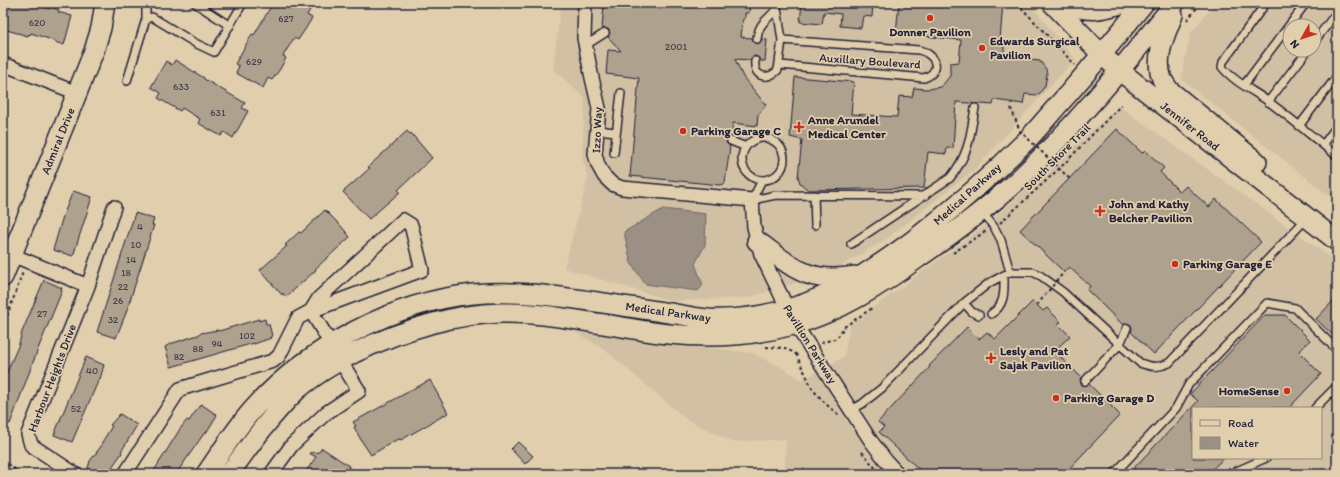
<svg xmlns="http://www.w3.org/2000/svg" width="1340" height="477" font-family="Itim,sans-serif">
	<rect width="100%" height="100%" fill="#e0ceac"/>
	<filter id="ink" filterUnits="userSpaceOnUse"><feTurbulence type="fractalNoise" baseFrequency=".025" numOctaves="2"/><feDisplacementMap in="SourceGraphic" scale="8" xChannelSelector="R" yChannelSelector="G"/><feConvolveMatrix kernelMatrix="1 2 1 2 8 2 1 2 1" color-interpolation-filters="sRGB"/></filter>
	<g filter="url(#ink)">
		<path fill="#d1c0a3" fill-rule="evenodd" d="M561,3H1029L1075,59L974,170L885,240L832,271L747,298L672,301L564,268L588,179L582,156L585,98L553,69Z
			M1216,3H1337V202L1181,79L1191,32ZM1290,26H1314V50H1290Z
			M1119,106L1337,262V474H1088L1093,468L1087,474H788L785,468L786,439L733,442L686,419L605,350L575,332L752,353L781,367L802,380L844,357L850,325L991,221ZM1193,408H1321V458H1193Z"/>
		<path fill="#9c9084" stroke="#6b6467" d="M663,209L706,214L705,245L695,264L703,285L698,291L645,284L631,263L624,232Z"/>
		<path fill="#aea18e" stroke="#22223b" d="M3,3H30L50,9L51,7L59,10L58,12L72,16L64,45L55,42V41L31,33L30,35L29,34L28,36L3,29Z
			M273,3H314L307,15L312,18L306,28L298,40L294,38L283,56L286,58L280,69L272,80L268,78L263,88L236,73L239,66L235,64L252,34L254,35Z
			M604,3H750L749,13H745V19H743L741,37L752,38L754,43L757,44L761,42L762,39L767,40L765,61H760L759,58L755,56L752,57L750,60L735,59L743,77L766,105L758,115L757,126L733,123L732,136L728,137L726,140L727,144L730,146L725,183L720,185L630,176L639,78L606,74L608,50L621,51L608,37L610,33L609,30L605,28L602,29Z
			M802,3H873L872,17L863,16L861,28L840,26L841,14L824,12L822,24L800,22Z
			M899,3H1003L1000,40L1004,41V54L1030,56V60L1040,61L1046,69L1047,74L1045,86L1040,93L1036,95L1025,94L1023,104L994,100L993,105L956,102L953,148H947L946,154L928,152L924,188L808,190L800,183L798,177L802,140L790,137L795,77L854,82L851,114L897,117L899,96L912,97L914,88L927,89L941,87L950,76V63L959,62L961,40L896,33Z
			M175,60L204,78V79L245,103L242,108L248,111L233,138L224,132L221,136L198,123L200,119L182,108L180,111L158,98L161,93L151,87L166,61L172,65Z
			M1117,129L1142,153L1145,150L1164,168L1160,172L1180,192L1186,186L1209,207L1216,199L1261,242L1154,354L1131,332L1132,328L1131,325L1127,323L1123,325L1087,290L1090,286L1069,267L1064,272L1020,230Z
			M407,131L410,134L411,133L432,158L398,190L400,192L369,219L343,192L370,168L368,167Z
			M73,191L92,197L73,256L53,250L63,216Z
			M325,210L341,226L350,237L315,269L316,270L286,297L283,293L282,295L260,270L287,246L285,245L299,232L301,233Z
			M135,213L154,219L152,225H154L126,313L116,338L97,332Z
			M44,280L62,288L61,291H62L38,349L10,424L3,421V381L19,344L22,332Z
			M1337,297V339L1316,319Z
			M1033,301L1043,311L1047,308L1061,322L1058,324L1070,336L1054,351L1081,377L1080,380L1081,384L1084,386L1089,384L1120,415L1064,474H924L879,432L884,427L878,422L930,367L929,366L967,327L979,339L987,332L995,339Z
			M1265,315H1285L1310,340L1299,352L1321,374L1289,408H1193V458H1224L1207,474H1128L1198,401L1190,394Z
			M259,319V321L265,319L266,324H269L272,336L270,337L271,338L254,344V343L171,367L165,347L170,344L198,335L201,333L218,330L219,331Z
			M86,357L104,365L100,379H99L72,442L54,435Z
			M430,380L448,413L401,440L400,439L396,440L371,455L361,440L354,427L356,426L353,422Z
			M201,404L217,415L206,433L205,432L176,474H152L180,429L187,420L189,421Z
			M120,414L137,425L121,452L122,453L107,474H97L88,468L90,461L102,445L101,444L112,426L110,425Z
			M518,442L533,456L525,464L511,449Z
			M322,448L349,466L348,467L359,474H304L316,457L309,453L319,452Z"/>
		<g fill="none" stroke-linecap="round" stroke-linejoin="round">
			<g stroke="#22223b" stroke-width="10">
				<path id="lane" d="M195,3L230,26
					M1266,3L1223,62L1222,67C1234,82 1254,91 1269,102C1292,119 1314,138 1337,156
					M146,19V7L147,3
					M757,39C759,21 768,21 777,8
					M1314,42L1337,12
					M586,45L605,33
					M755,61C753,77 768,81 778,70L782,40L777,8V3
					M780,65L924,78C943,71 936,54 919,50L782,40
					M127,81L146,19L152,17L195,43L214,52L243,3
					M1244,85L1306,3
					M1268,102L1308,50
					M1299,126L1337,76
					M597,130L616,132
					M742 159a21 21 0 1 1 42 0a21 21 0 1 1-42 0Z
					M731,141L746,147
					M1323,145L1337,126
					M614,153L621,93
					M814,195L815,225
					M752,200L776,195L925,196
					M752,200L762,180
					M982,212L994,227L1001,240L1010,272
					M851,244L950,178C969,155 970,137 975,108
					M964,303L972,312L979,315
					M991,314C1006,305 1004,290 1004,275
					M1085,381L1120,344L1127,328
					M1315,408L1337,386
					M851,410L862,404L882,388L964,303L989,283L1010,272H1033L1041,276L1063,292L1140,363C1151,367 1158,368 1169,363L1307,218
					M1114,474L1176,408L1189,384L1267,303L1295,308L1337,350
					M1230,474L1266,458"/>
			</g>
			<g stroke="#22223b" stroke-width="16">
				<path id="street" d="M585,3L584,38L592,78L599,108L595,154L598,165L604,176L612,184L622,188L752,200L754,227L761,254L795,324L871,441L887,462L898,474
					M3,64L77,93
					M12,255L88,286
					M75,474L31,445L28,434L88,286L114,207
					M125,474L180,389L273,361L279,356L298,318L311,311L422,270L411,225L403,220L319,298L311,311L331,344
					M271,474L292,445L326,413L359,391L340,360"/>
			</g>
			<g stroke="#22223b" stroke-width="22">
				<path id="secondary" d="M1052,3L1102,55L1120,71L1337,241
					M1067,3C1088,14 1103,9 1125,3
					M1173,15C1165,35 1154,58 1162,79C1164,83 1167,87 1169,90L1257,162
					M757,241C793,267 807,284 854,276
					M3,277L94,51L101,28L105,3
					M206,474C222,451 237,426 256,406C310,347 394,302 473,294C515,290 556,296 597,302C623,306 649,310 676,314C687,316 698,318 709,319C735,320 763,316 788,309C835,296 877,267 916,238C956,207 994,173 1030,137C1043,123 1055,108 1068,94C1094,64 1119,34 1144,3
					M229,474C250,445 271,415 297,390C314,375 333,364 354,353C400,331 449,314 501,313C533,312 565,318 596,323C621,326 645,332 669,334C711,338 753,336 793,325C839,312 880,286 918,258C954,233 989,207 1021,177C1077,124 1126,63 1175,3"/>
			</g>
			<path stroke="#22223b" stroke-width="2" stroke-dasharray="3 3" stroke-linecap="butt" d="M1017,3L1075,65
				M1187,20L1201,3
				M1000,223L1061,167L1121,105
				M953,253L986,231
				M3,327L23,272
				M821,343L837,338L844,327L872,308
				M766,347L785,348L796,354
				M796,354L813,390L829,407L840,416
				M862,452L876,469
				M3,461L22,474"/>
			<use href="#lane" stroke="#e0ceac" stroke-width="7"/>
			<use href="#street" stroke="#e0ceac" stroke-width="13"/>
			<use href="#secondary" stroke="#e0ceac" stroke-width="19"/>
			<path stroke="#22223b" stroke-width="2" stroke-dasharray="3 3" stroke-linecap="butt" d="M1012,102L1011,108L1020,131L1070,179
				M1037,305L1064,272"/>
		</g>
	</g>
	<g fill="#c8321e" stroke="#e0ceac" stroke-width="1.5">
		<circle cx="930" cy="18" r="4"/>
		<circle cx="982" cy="48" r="4"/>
		<path d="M797 121h4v4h4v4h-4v4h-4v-4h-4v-4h4z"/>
		<circle cx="683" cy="131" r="4"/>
		<path d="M1098 205h4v4h4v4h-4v4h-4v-4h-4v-4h4z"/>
		<circle cx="1175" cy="264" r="4"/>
		<path d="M989 352h4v4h4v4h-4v4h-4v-4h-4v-4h4z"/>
		<circle cx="1287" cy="391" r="4"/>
		<circle cx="1056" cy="398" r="4"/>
	</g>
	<g text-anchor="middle" stroke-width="3.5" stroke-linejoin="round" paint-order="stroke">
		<g font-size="10" fill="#454250">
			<text x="286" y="22">627</text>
			<text x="37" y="26">620</text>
			<text x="676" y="50">2001</text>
			<text x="254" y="65">629</text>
			<text x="181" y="90">633</text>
			<text x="218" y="116">631</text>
			<text x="140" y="230">4</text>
			<text x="136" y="248">10</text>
			<text x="131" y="263">14</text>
			<text x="126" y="276">18</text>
			<text x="123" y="290">22</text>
			<text x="118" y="304">26</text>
			<text x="42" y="317">27</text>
			<text x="113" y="323">32</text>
			<text x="247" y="339">102</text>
			<text x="217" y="347">94</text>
			<text x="198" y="352">88</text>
			<text x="179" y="360">82</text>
			<text x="92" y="374">40</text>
			<text x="76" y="412">52</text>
		</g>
		<g font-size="12" font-weight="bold" fill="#22223b" stroke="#e0ceac" text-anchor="start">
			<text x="930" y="36" text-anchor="middle">Donner Pavilion</text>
			<text x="990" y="45">Edwards Surgical<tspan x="990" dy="14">Pavilion</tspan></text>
			<text x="808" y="124">Anne Arundel<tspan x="808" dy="14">Medical Center</tspan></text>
			<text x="691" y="135">Parking Garage C</text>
			<text x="1109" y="208">John and Kathy<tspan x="1109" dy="14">Belcher Pavilion</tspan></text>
			<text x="1183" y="268">Parking Garage E</text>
			<text x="1000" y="355">Lesly and Pat<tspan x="1000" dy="14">Sajak Pavilion</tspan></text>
			<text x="1279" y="395" text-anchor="end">HomeSense</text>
			<text x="1064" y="402">Parking Garage D</text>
		</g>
		<g font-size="12" fill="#22223b" stroke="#e0ceac">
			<text transform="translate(870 61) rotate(4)" y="4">Auxillary Boulevard</text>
			<text transform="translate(1190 126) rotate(38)" y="4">Jennifer Road</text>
			<text transform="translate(597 130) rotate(-88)" y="4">Izzo Way</text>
			<text transform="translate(58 141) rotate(-68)" y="4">Admiral Drive</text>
			<text transform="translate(1057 157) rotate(-45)" y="4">South Shore Trail</text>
			<text transform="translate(967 194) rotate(-42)" y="4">Medical Parkway</text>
			<text transform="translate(668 312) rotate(8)" y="4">Medical Parkway</text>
			<text transform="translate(810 344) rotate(58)" y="4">Pavillion Parkway</text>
			<text transform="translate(52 378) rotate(-69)" y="4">Harbour Heights Drive</text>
		</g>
	</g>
	<rect width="1340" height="477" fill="none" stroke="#e0ceac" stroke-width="16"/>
	<rect x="8" y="8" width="1324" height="461" fill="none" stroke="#22223b" stroke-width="1.5" filter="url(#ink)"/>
	<rect x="1192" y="407" width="130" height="52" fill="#e0ceac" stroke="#94897f"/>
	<rect x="1200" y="420" width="20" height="6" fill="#e0ceac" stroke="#94897f"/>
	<text x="1228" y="427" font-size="12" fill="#22223b">Road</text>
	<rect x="1200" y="437" width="20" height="12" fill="#9c9084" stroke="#94897f"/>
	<text x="1228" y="447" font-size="12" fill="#22223b">Water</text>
	<g transform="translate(1302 38) rotate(231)"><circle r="19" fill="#e0ceac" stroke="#94897f"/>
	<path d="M0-3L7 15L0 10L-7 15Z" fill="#c8321e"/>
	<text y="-6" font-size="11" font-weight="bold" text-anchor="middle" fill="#22223b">N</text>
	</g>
</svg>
